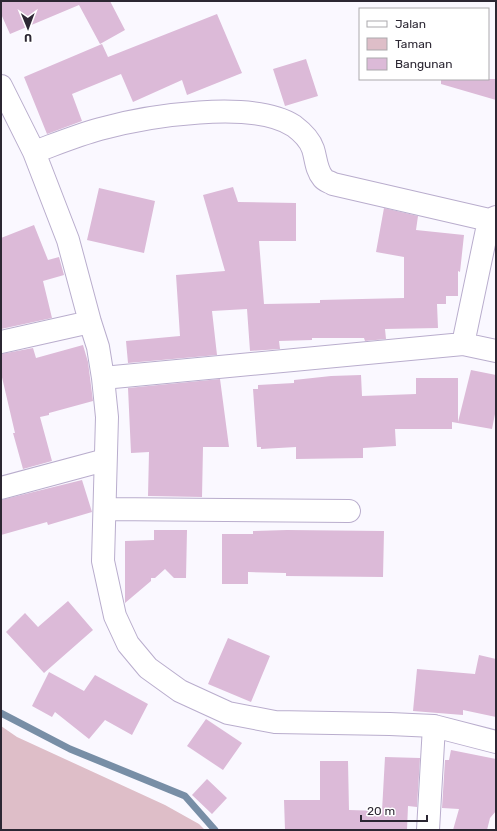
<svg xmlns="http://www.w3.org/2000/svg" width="497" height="831" font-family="Rubik,sans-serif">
	<rect width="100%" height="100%" fill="#faf8ff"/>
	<path fill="#debec8" d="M1,726L17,737L165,805L199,824L205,830H1Z"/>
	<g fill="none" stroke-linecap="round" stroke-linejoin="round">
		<path stroke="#788ea6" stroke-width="7" d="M1,713L70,749L185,796L215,830"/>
	</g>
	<path fill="#dcbad8" d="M1,1H110L125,30L100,44L79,5L10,34L1,14Z
		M217,14L242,73L187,95L182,80L133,102L121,74L72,94L82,121L47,134L24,77L102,44L108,57Z
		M306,59L318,96L285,106L273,69Z
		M441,79H496V100L441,84Z
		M233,187L238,202L296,203V241H259L264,304L320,303V300L404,298V257L376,252L384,208L418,216L416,230L464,235L460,272L458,271V296H446V304H437L438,328L385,329L386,339L365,341L364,338H312V340L279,341L280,349L250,351L247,309L212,311L217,355L128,363L126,341L180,336L176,275L225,271L203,195Z
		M99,188L155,201L144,253L87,240Z
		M34,225L48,260L59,257L64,275L43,281L52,318L1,329V238Z
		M83,345L88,362L93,401L49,413V415L40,417L52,461L23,469L13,433H15L1,373V354L33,348L36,358Z
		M471,370L496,375V409L492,429L452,422V429H395L396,446L363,448V458L296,459V447L261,449V447H257L253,389H258V385L294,383V380L331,376L361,375L362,396L416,394V378H458V422Z
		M220,379L229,447H203L202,497L148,496L149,452L131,453L128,388Z
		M82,480L92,512L48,525L47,522L1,535V500Z
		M154,530H187L186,578H174L165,569L155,578H151V581L125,603V541L154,540Z
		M287,530L384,531L383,577L286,576V573L248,572V584H222V534H253V531Z
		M68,601L93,630L44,673L6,632L25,613L38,627Z
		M228,638L270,656L251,702L208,684Z
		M479,655L496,659V717L463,710V715L413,711L417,669L475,674Z
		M49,672L84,691L95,675L148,704L132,735L105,720L89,739L55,712L52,717L32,706Z
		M206,719L242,743L223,770L187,746Z
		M451,750L496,759V811L490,818L487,830H453L459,809L442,808L445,760H449Z
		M385,757L420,758L417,807L408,806L407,830H285L284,800H320V761H348L349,810L382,811Z
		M207,779L227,798L212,814L192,795Z"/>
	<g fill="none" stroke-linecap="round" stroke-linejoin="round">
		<g stroke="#b9adcd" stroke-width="24">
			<path id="minor" d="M1,86L34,152L68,240L90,322L98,347L103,378L107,417L103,561L115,616L128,644L148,668L180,691L228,713L275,722L390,724L434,726L496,742
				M34,152C56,144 78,135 100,129C147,116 253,99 294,126C302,132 310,140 313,149C316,158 316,170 323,178C325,181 330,182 333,184L489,220
				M1,342L90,322
				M463,344L489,220L496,217
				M103,378L463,344L496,351
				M1,488L105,460
				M105,509L349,511
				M428,830L434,726"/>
		</g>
		<use href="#minor" stroke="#fff" stroke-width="22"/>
	</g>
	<rect width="497" height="831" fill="none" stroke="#2c2733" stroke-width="4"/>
	<rect x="359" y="8" width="130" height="72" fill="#ffffff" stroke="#aba9ad"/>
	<rect x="367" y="21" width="20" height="6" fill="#ffffff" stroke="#aba9ad"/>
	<text x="395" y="28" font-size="12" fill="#2c2733">Jalan</text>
	<rect x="367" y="38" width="20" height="12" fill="#debec8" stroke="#aba9ad"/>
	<text x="395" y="48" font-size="12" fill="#2c2733">Taman</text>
	<rect x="367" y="58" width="20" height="12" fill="#dcbad8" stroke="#aba9ad"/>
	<text x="395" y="68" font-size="12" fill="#2c2733">Bangunan</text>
	<g transform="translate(28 28) rotate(179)" stroke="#ffffff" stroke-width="3" paint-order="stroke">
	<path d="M0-3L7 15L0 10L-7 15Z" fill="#2c2733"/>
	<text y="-6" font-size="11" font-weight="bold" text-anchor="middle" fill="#2c2733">U</text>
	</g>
	<path d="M361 815v6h66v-6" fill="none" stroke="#2c2733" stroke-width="2"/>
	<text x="367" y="815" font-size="12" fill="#2c2733" stroke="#ffffff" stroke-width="3" paint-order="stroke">20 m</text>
</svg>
